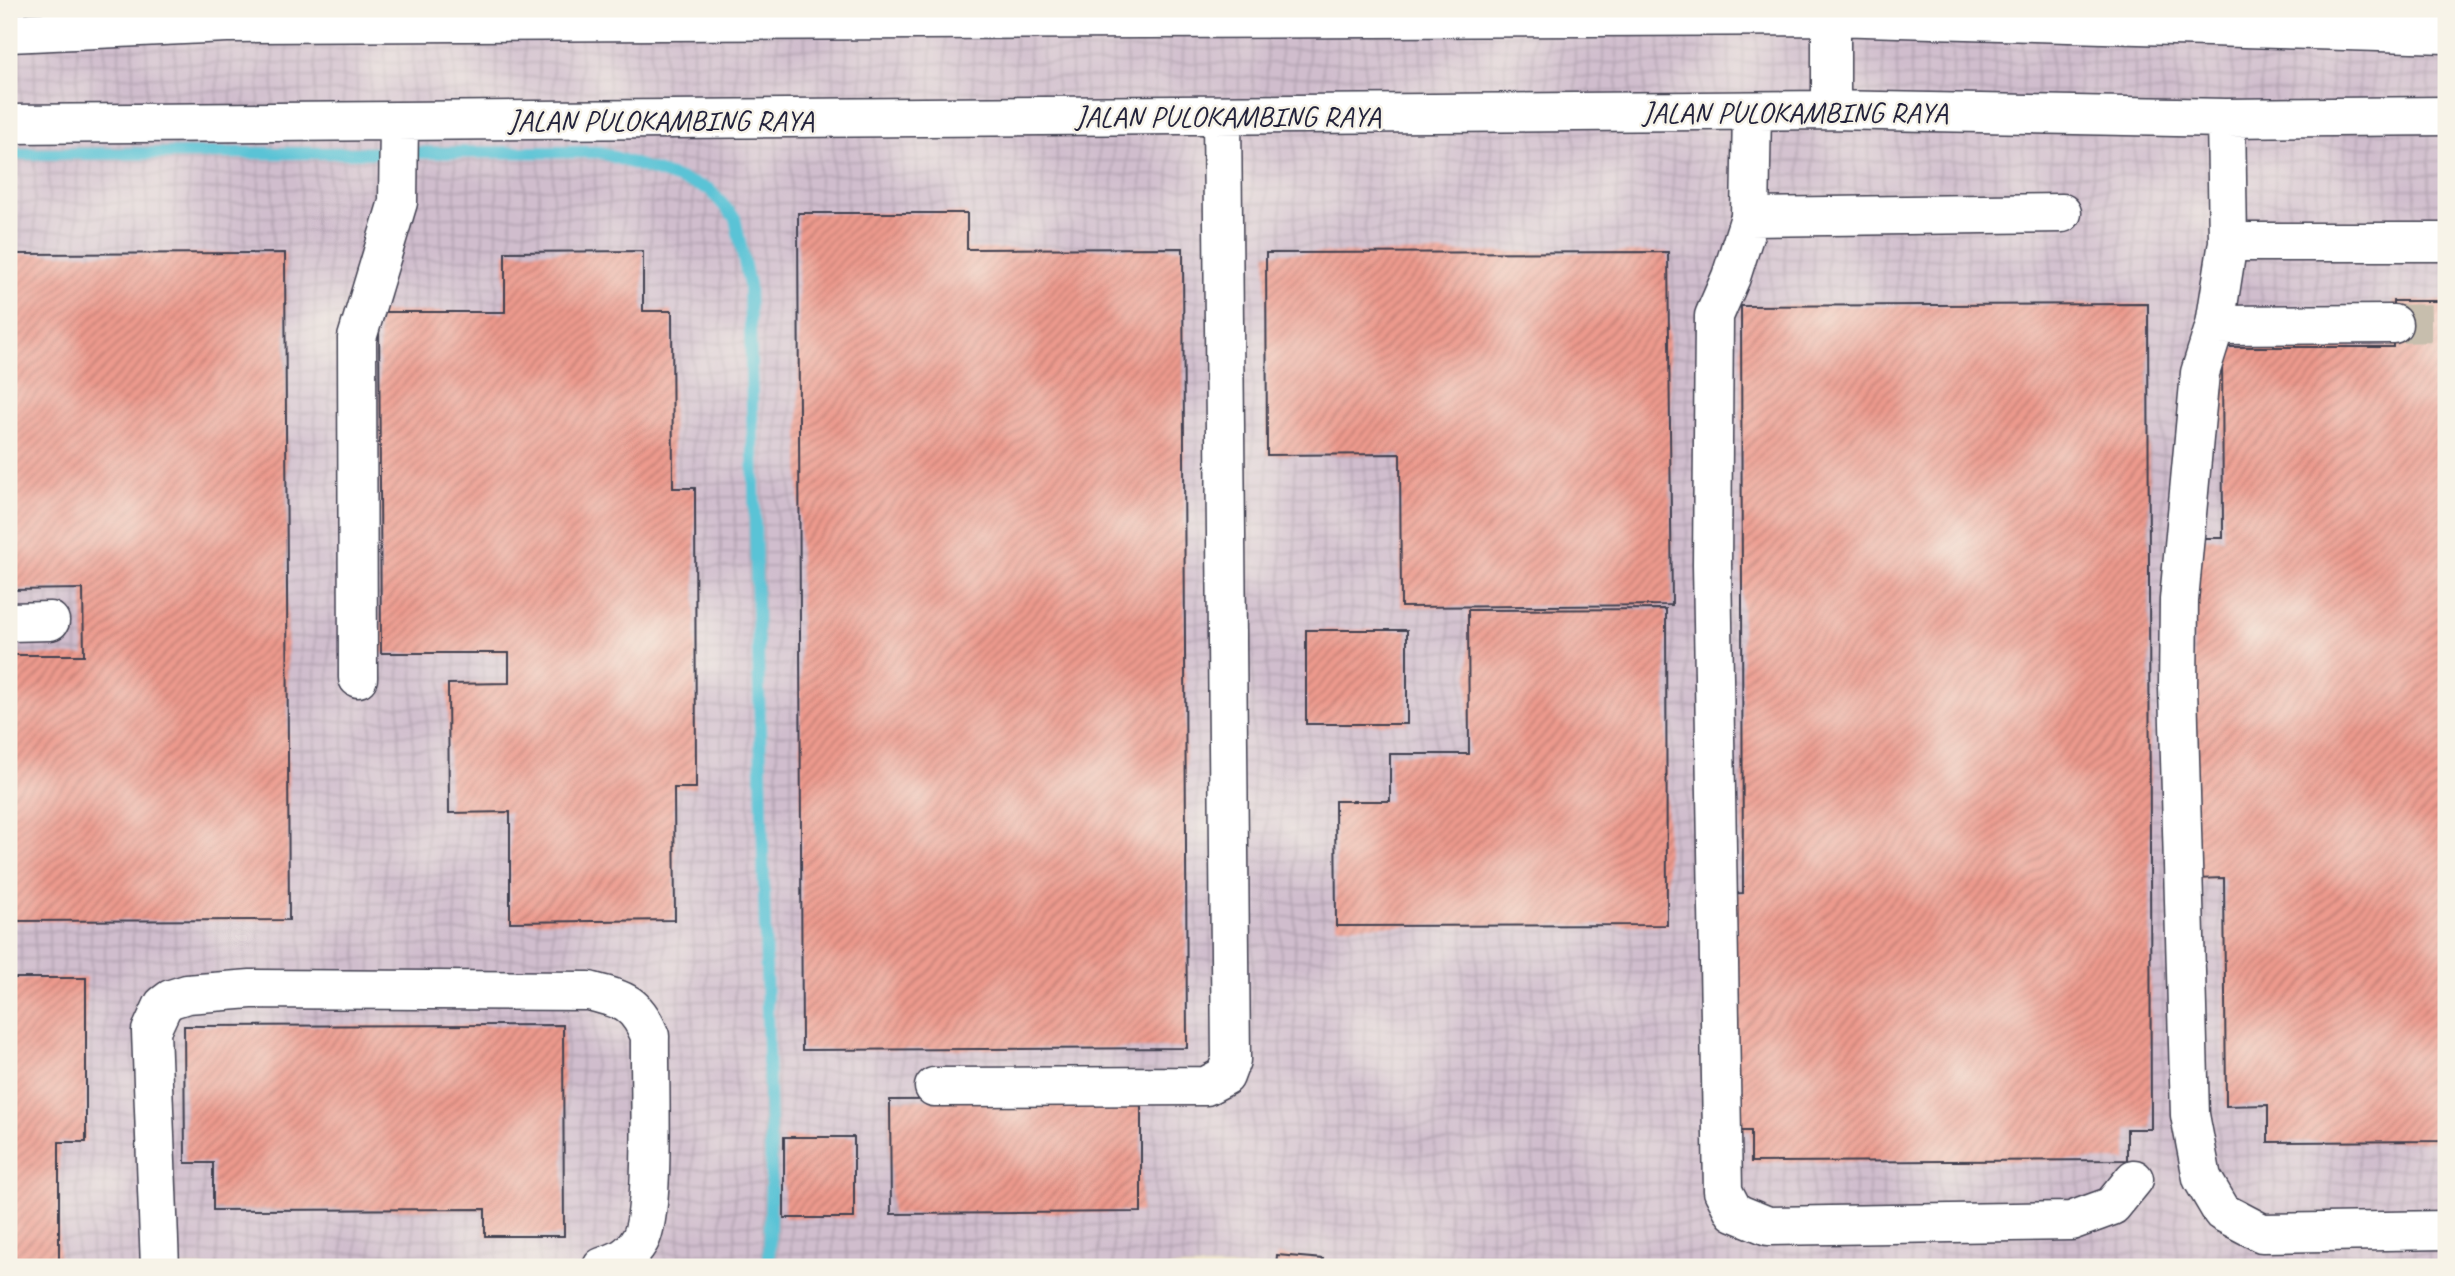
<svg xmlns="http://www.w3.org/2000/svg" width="2455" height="1276" font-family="Caveat,sans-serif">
	<defs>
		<pattern id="industrial-grid" width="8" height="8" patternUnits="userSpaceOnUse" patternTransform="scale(1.75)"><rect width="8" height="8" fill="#d0bdcd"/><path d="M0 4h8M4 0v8" fill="none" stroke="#b2a2b1"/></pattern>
		<pattern id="building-hatch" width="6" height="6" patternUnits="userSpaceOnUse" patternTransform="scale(1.75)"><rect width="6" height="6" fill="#ed9a8d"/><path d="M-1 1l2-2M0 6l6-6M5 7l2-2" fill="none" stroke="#c07d74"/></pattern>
	</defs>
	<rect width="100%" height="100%" fill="#f7f3e8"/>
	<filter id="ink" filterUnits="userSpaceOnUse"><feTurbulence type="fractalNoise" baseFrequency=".0143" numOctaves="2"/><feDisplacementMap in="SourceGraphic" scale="14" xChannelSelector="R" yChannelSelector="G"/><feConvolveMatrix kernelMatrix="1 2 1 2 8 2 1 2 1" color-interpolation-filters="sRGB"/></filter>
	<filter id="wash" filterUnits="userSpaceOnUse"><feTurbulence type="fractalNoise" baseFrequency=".00686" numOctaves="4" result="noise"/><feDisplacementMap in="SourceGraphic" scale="28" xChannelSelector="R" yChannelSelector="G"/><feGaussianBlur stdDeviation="1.57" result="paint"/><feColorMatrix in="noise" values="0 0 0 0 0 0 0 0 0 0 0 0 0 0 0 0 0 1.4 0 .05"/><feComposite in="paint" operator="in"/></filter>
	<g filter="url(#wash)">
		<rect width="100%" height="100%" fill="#f0e5c9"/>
		<path fill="url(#industrial-grid)" d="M9,9H2446V1267H9Z"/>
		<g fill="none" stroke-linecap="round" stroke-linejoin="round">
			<path stroke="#5ac3d6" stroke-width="12" d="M9,154L599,152L709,189L735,218L749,285L771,1173L769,1267"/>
		</g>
		<g id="blocks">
			<path fill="url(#building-hatch)" d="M798,213H967V249L1183,248L1187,1048L802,1050Z
				M643,251V311H672L673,488H695L696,788H674L675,920L510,922V812L449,813L448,684L509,683V653H381L379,312H505V252Z
				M1668,252L1672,605L1401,607L1400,454L1267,455L1266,253Z
				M285,253L289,920L9,921V655H84L83,589L9,590V254Z
				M2393,301H2446V1141L2268,1142V1105L2226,1106L2224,878L2195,879L2193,538H2223L2222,347H2393Z
				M2148,304L2151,1129H2127V1160L1751,1162V1131H1725L1723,894L1743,893L1741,306Z
				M1666,609L1667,925L1336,926L1335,801H1390V754H1469L1468,610Z
				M1306,630H1407V724H1306Z
				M9,978H86V1142H59V1266H9Z
				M563,1025L564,1236H485V1209L213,1210V1163H185L184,1026Z
				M1141,1099V1212L891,1214L890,1100Z
				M784,1137H854V1218H784Z
				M1277,1255L1323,1259L1322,1267H1276Z"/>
		</g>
	</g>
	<g filter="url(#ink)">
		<use href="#blocks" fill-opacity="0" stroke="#413f50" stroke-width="2"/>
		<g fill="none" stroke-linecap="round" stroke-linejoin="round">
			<path stroke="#c7bead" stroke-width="38" stroke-dasharray="38 19" stroke-linecap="butt" d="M2393,324L2446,323"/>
			<g stroke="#413f50" stroke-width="41">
				<path id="minor" d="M9,33L227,23L1831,16L2446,34
					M1831,110V9
					M1752,111L1750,217L2062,213
					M2226,118L2228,242H2446
					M9,124L1831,110L2226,118L2446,116
					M1750,217L1731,277L1714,316L1712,565L1723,1191L1734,1212L1768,1226L2071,1221L2112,1206L2134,1179
					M2228,242L2215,325L2393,324
					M2215,325L2200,373L2179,600L2178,687L2190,1115L2202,1178L2222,1212L2262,1233L2446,1230
					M9,622L50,621
					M358,678L357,338L398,202L399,122
					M934,1087L1206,1086L1225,1076L1231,1060L1222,116
					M160,1267L151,1031L163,1005L171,999L187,994L251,989L589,991C624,1000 636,1002 650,1036C649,1076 656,1213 640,1240C630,1257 619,1261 602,1267"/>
			</g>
			<use href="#minor" stroke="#fff" stroke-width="38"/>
		</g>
	</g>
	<g text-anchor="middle" stroke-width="5" stroke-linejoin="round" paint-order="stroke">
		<g font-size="30" fill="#22223b" stroke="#f7f3e8">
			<text x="1795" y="122">JALAN PULOKAMBING RAYA</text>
			<text x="1228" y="126">JALAN PULOKAMBING RAYA</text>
			<text x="661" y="130">JALAN PULOKAMBING RAYA</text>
		</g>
	</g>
	<rect width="2455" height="1276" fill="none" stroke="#f7f3e8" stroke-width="35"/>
</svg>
